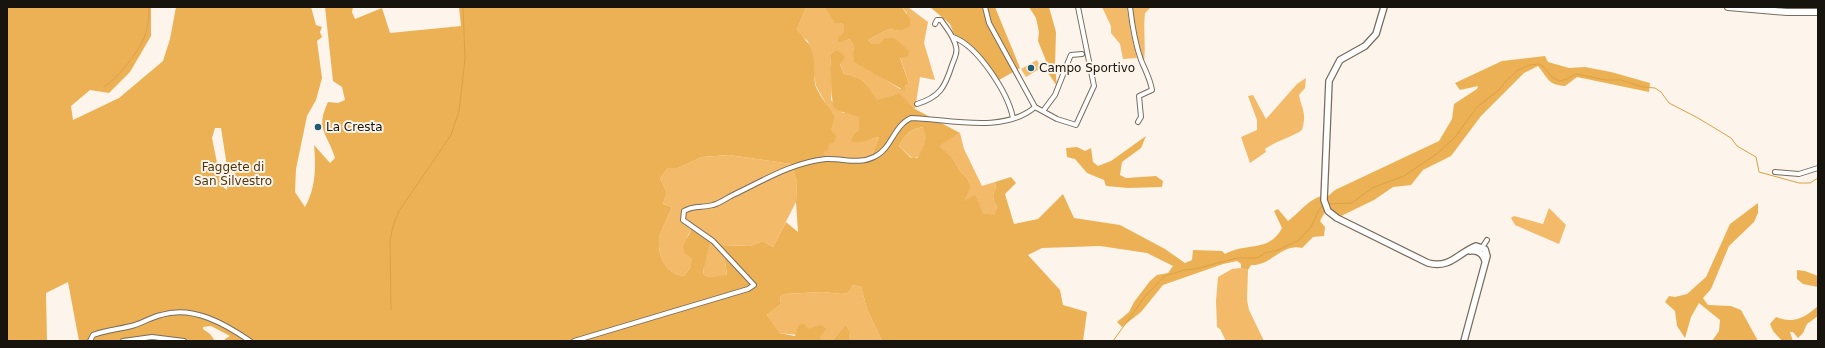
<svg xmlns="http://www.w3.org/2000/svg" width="1825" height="348" font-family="'DejaVu Sans',sans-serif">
	<rect width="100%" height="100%" fill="#fdf5eb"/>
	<path fill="#f2ba69" d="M805,7H824L835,22L841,23L844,26L843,42L849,39L853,44V49L875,73L900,89L909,84L900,57L879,44H872L868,40L889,29L900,31L907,13L902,7H908L928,22L924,43L935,80L920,77L915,109L900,95H894L877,101C866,84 865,77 844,74L835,50L830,55C831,70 833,85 831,100L843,113H852L859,118V130L854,133L852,141C864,142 868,139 879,137L872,155L861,159L826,156L822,153L835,115L829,109L816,86L808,41L801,36L797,29L806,8Z
		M1102,7L1127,8L1131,33L1137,58L1123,59L1120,44L1111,33V26Z
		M1133,7H1151L1145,13C1143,30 1146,45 1144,62L1139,44L1132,10Z
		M1037,60L1041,68L1026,77L1021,69Z
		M1306,78L1305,88L1299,95C1302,110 1307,113 1302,130C1290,138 1276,141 1265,149L1266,152L1250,163L1241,137L1257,130V120L1248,96L1253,95L1266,119L1297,84Z
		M924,127C927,138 926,154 913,159L899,146C905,135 910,129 924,127Z
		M960,133L964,149L982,186L995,182L996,188C991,195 993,200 997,207L994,216L983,213L979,205L964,201V197L971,186L967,178L960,171L952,157L938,146Z
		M729,155L791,164L797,182L796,202L773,247L763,241L750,246L720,245L725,261L727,276L709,277L704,275C701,265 708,255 708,245L684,222L691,230L688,235L685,254L693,259L690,268L684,276C665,274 658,256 659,239C660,233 669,215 672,207L663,204L667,193L660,178L668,168H678L702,157Z
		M1549,208L1566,225L1559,244L1515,225L1511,218L1514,216L1543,224Z
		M1241,268L1248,270L1247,300L1249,310L1264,341H1226L1220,329L1217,327L1216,301L1218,277L1232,269Z
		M853,285L861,287L867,309L882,341H849V330L846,324L832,341H823L820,337L778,333L767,315L781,304L780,297L785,294L822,292L842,294L848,293Z"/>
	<path fill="#edb155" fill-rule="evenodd" d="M7,7H151V36L130,72L109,93L90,90L71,106L73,120L119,98L163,61L170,39L176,7H311L316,25L322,27L320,32L322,37L317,41L322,78L316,100L307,116L296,169L295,192L305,207C316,187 316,167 314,145L330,163L335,158C327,132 315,130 328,102L338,103L345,100L342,87L333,81L325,7H353L352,12L355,19L382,8L390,33L461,26L459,7H805L806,8L797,29C802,38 810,42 812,52C815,62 814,74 815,84C816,90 830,110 835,115L831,130L836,136L834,142L829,144L828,150L823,153L826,156L861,159L872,155L879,137C870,138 861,145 851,141L854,133L859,130V118C851,112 840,114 834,107C831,103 831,63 830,55L835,50L842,53L845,57L840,64L844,74C865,77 866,84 877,100L894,95L900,94L915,109L960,133L939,146L952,157L960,171L967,178L971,186L964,201L975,195L983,213L994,215L997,207C993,200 991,195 996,188L995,182L1011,177L1016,183L1005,194L1014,224L1038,219L1063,194L1074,218L1120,225L1165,249L1185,263L1192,260L1193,250L1222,251L1225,254C1245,242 1269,253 1282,228L1274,211L1278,209L1288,221C1299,213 1308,200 1321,196L1325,212L1320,221L1325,227L1324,236L1313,237L1302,248C1282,243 1271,266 1251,265L1248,270L1241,268V264L1237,261L1223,264L1163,285L1141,312L1122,327L1117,322L1129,312L1134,302L1150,281L1157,275L1168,273L1173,266L1147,253L1100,246L1042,248L1028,255L1060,290L1063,305L1087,312L1083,341H882L867,309L861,287L853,285L848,293L842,294L822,292L785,294L780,297L781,304L767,315L779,333L795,336L799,325L804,324L808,329L821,325L826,329L820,337L823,341H225V339L230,336L211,326L203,327V329L210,334L215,341H79L68,282L46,293L47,341H7ZM923,127C928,140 924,147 917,158H911L899,146C905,135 910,129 923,127ZM215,128H221L228,173L227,190L222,186L221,175L219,173L212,138ZM729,155L791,164L797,182L796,202L798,232L786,222L773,247L763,241L750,246L720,245L725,261L727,275L709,277L704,275L703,271L710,242L698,228L681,216L691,230L683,247L685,254L692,259L690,268L684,276C665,274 658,256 659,239C660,233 669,215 672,207L663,204L667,193L660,178L668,168H678L702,157Z
		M824,7H902L910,19V26L900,31L889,29L868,40L872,44H879L885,38H894L909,51L908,56L900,58L909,84L905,86V91L854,62L853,44L849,39L843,42H838L839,36L843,34L844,26L841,23H835Z
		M930,7H995L1020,68L999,80L972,46L954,34L950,24Z
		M1029,7H1049L1056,32L1055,66L1057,86L1048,73L1047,63L1038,41L1039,32L1036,18Z
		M1545,56L1548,62L1569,68L1585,67L1611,72L1650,83L1649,92L1577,77L1565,86C1548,85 1548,78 1538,66L1524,73L1481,116L1451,156L1423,170L1411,185L1393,187L1374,200L1341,216L1332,212L1327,197L1335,190L1439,141L1452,119L1454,104L1477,89L1478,86L1460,90L1455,83L1502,61Z
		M1146,136L1141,148L1122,162L1120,175L1126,178L1156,176L1163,181L1162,187L1128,188L1106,186L1104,180L1087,173L1075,159L1067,157L1066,148L1077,147L1085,151L1091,148L1093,162L1098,166L1111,161Z
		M1758,203V213L1754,222L1729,246L1711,289L1703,298L1708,305L1731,306L1741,310L1758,341H1712L1719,331L1720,320L1699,303L1691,317L1685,338L1677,326L1675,311L1665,302L1669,296L1675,297L1687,294L1706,277L1730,224Z
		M1797,270L1805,271L1818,276V287L1803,284L1797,279Z
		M1818,306V316L1807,324L1803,333L1798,338L1793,332H1790L1793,341H1782L1773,331L1770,324L1776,317C1794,324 1804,318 1818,306Z
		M846,324L849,330V341H832Z"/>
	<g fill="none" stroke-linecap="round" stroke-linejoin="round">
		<path stroke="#dca144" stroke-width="1" d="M104,87C118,78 137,54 144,38C148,28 149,17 149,7
			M1328,204L1352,203L1372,188L1404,176L1438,153L1455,137L1477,107L1499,90L1506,81L1518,70L1530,65L1539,64L1544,67L1553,78L1560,81L1567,79L1576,74L1606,80H1621L1643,87L1655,88L1661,92L1669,103L1698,118L1731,138L1737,146L1756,157L1759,172L1799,183H1810L1818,178
			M391,310L390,241L393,226L399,211L451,135L459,111L465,59L463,7
			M1113,341L1147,294L1165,276L1184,270L1195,269L1237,258H1257L1265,253L1278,250L1299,240L1311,227L1319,210L1323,205"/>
		<g stroke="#776c5d" stroke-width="6">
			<path id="minor" d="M985,7L989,23L1035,107L1057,119L1076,125L1094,86L1078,7
				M1130,7C1132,24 1135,43 1141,60C1145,70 1150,78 1152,90L1139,96L1141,117L1138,122
				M953,37C978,46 1008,93 1013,118
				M917,104C940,97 945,87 952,65C954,59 958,53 956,47C954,36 947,29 941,20H937L935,24
				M1043,111L1055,95L1070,57L1071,55L1082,54
				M1775,172L1799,174L1818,168
				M1481,249L1487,240
				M90,341L93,335C107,330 121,329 135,325C144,322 152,317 161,315C193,305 225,324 250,341
				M123,341L152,337L184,341
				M574,341L748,289L754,285L713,241L683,220L684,211C693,205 703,208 713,205C721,203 728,197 735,194C764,180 794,162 826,159C843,158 858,165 874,157C892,149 893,126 911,118C948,119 1004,134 1035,107"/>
		</g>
		<g stroke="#776c5d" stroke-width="8">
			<path id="secondary" d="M1384,7L1376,34L1365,46L1340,60L1329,81L1324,200L1328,211L1337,218L1428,263C1450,269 1458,253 1476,246L1485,249L1487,256L1464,341
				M1470,251C1478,250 1483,253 1485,261"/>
		</g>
		<g stroke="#776c5d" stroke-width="8">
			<path id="trunk" d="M1728,7L1787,12H1818"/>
		</g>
		<use href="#minor" stroke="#fff" stroke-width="4"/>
		<use href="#secondary" stroke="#fff" stroke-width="5.5"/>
		<use href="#trunk" stroke="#fff" stroke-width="6"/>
	</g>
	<g fill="#1e5d74" stroke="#fdf5eb" stroke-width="1.5">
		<circle cx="1031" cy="68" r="4"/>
		<circle cx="318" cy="127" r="4"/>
	</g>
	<g text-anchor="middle" stroke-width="4" stroke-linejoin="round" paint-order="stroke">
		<g font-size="12" fill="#17130d" stroke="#fdf5eb" text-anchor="start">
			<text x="1039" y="72">Campo Sportivo</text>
			<text x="326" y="131">La Cresta</text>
		</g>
		<g font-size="12" fill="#4d350e" stroke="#fdf5eb">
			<text x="233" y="171">Faggete di<tspan x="233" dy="14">San Silvestro</tspan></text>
		</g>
	</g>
	<rect width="1825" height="348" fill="none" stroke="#17130d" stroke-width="16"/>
</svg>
